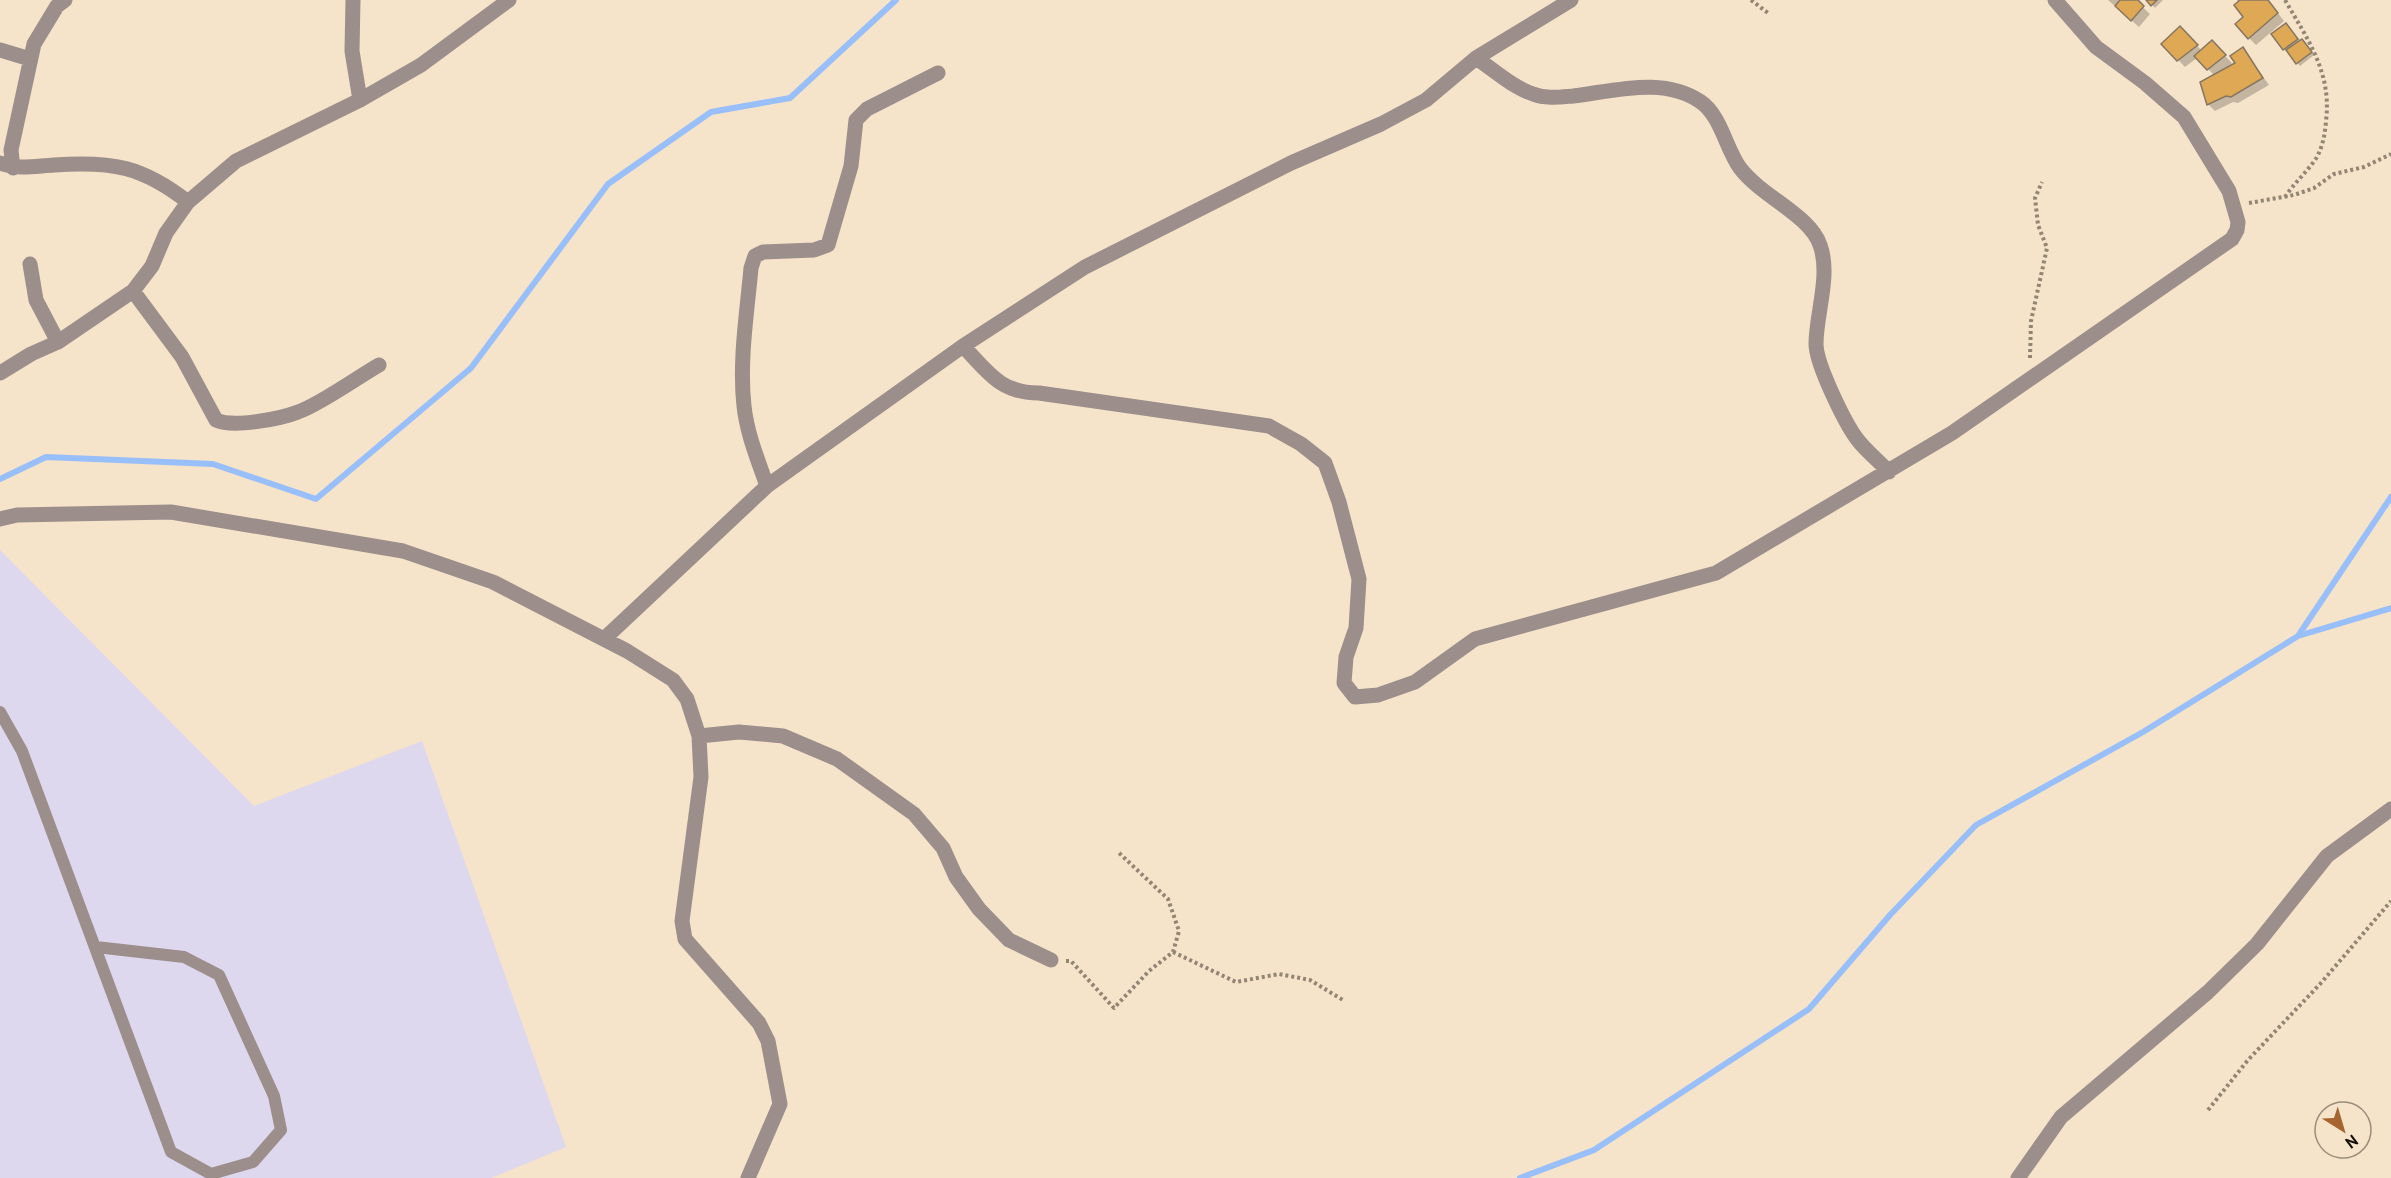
<svg xmlns="http://www.w3.org/2000/svg" width="2391" height="1178" font-family="'PT Sans',sans-serif">
	<rect width="100%" height="100%" fill="#f5e3ca"/>
	<path fill="#ded8ee" d="M0,550L254,806L422,741L566,1147L491,1178H0Z"/>
	<path fill="#0003" d="M2108,0H2135L2150,14L2139,27Z
		M2148,0H2163L2155,8Z
		M2237,0H2268L2284,21L2256,45L2249,38L2246,17Z
		M2180,28L2202,51L2212,42L2232,63L2224,71L2237,64L2243,49L2269,85L2238,103L2233,102L2215,111L2208,104L2215,76L2197,58L2185,67L2163,44Z
		M2289,28L2314,55L2300,66L2284,49Z"/>
	<g fill="none" stroke-linecap="round" stroke-linejoin="round">
		<path stroke="#98bffa" stroke-width="6" d="M0,479L46,457L213,464L316,499L471,368L608,184L711,112L790,98L896,0
			M2298,636L2391,497
			M1520,1178L1594,1150L1809,1009L1890,915L1976,825L2143,732L2298,636L2391,608"/>
	</g>
	<path fill="#dea855" stroke="#867660" stroke-width="1.5" d="M2120,0H2138L2144,6L2131,21L2115,6Z
		M2146,0H2157L2151,6Z
		M2240,0H2268L2278,13L2248,39L2235,24L2243,17L2234,5Z
		M2286,23L2298,39L2283,50L2271,34Z
		M2180,26L2198,45L2177,61L2161,44Z
		M2302,39L2312,52L2296,64L2286,50Z
		M2212,40L2226,55L2207,70L2194,56Z
		M2243,47L2263,78L2231,97L2226,96L2207,105L2200,82L2235,63L2230,56Z"/>
	<g fill="none" stroke-linecap="round" stroke-linejoin="round">
		<path stroke="#928574" stroke-width="4" stroke-dasharray="3 3" stroke-linecap="butt" d="M1751,0L1768,13
			M2285,197C2294,183 2308,171 2317,157C2323,145 2325,134 2326,121C2332,73 2308,40 2285,0
			M2249,203L2294,195L2314,188L2334,174L2364,167L2391,154
			M2030,358L2031,321L2047,248L2038,225L2035,198L2042,182
			M1173,952L1236,982L1279,974L1310,980L1343,1000
			M1066,961H1071L1114,1008L1149,971L1173,952L1179,931L1168,899L1117,851
			M2208,1110L2248,1060L2321,983L2391,901"/>
		<path stroke="#9c8e8b" stroke-width="12" d="M0,712L22,751L171,1152L211,1174L253,1162L281,1130L274,1096L219,975L184,957L96,947"/>
		<path stroke="#9c8e8b" stroke-width="15" d="M353,0L352,51L360,100
			M0,50L30,59
			M1476,58C1494,70 1512,87 1533,94C1546,99 1560,97 1573,96C1615,91 1664,76 1701,102C1721,116 1726,149 1740,168C1762,197 1810,215 1820,245C1831,275 1816,314 1816,344C1816,364 1845,423 1857,439C1866,451 1879,461 1889,472
			M0,163C18,170 35,166 54,165C112,161 142,166 188,202
			M13,168L11,150L34,44L57,6L65,0
			M30,264L36,300L58,342
			M133,291L182,357L216,420C233,428 280,419 298,412C319,405 358,377 379,365
			M963,346C988,372 1000,393 1039,393L1269,426L1301,444L1325,463L1339,502L1359,579L1356,628L1346,657L1344,683L1355,697L1378,695L1415,682L1475,639L1716,573L1952,433L2232,239L2237,230L2238,222L2229,191L2184,117L2145,83L2096,47L2055,0
			M0,373L31,354L58,342L133,291L152,266L166,233L188,202L236,161L360,100L421,65L509,0
			M767,486C758,460 747,434 744,406C739,361 747,313 751,268L755,256L763,252L814,250L828,245L851,166L856,120L867,109L938,73
			M0,519L17,515L171,512L403,551L493,582L627,651L673,680L687,699L699,736L701,777L682,921L685,939L759,1023L768,1041L780,1104L748,1178
			M604,639L767,486L963,346L1085,267L1291,163L1381,124L1426,100L1476,58L1571,0
			M699,736L739,732L783,736L837,759L914,814L943,848L956,877L979,909L1009,940L1051,960
			M2018,1178L2061,1117L2208,992L2257,944L2327,856L2391,809"/>
	</g>
	<g transform="translate(2343 1130) rotate(143)"><circle r="28" fill="#f5e3ca" stroke="#9a8d7b" stroke-width="1.5"/>
	<path d="M0-4.5L10 22L0 15L-10 22Z" fill="#a66430"/>
	<text y="-9" font-size="16" font-weight="bold" text-anchor="middle" fill="#120c05">N</text>
	</g>
</svg>
